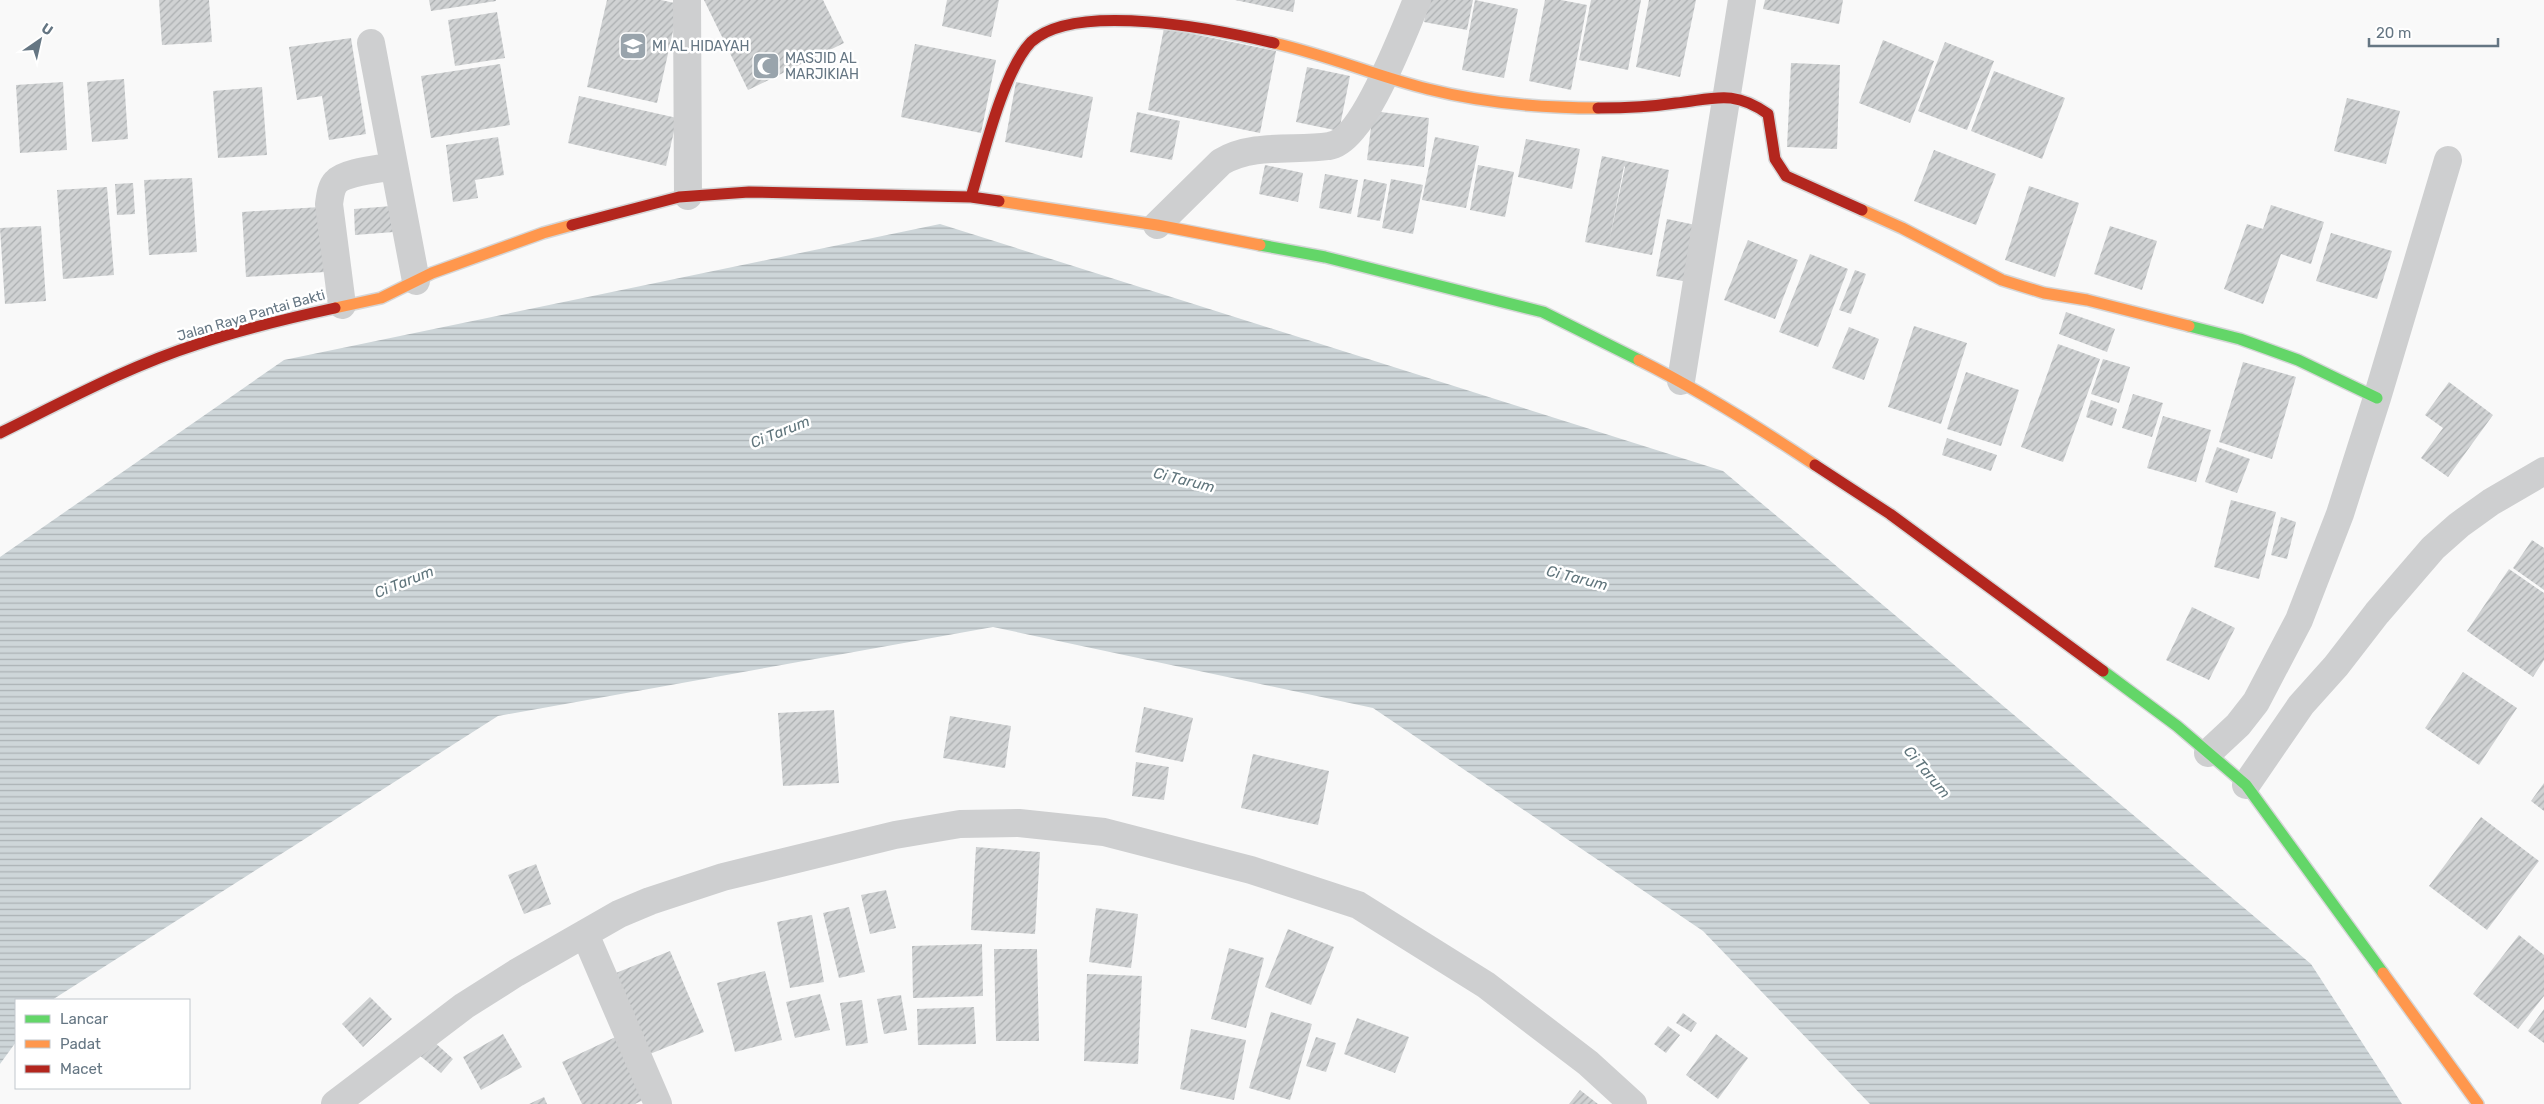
<svg xmlns="http://www.w3.org/2000/svg" width="2544" height="1104" font-family="Rubik,sans-serif">
	<defs>
		<pattern id="water-rules" width="6" height="5" patternUnits="userSpaceOnUse" patternTransform="scale(1.25)"><rect width="6" height="5" fill="#ced6d9"/><path d="M0 2.5h6" fill="none" stroke="#abb2b5"/></pattern>
		<pattern id="building-hatch" width="6" height="6" patternUnits="userSpaceOnUse" patternTransform="scale(1.25)"><rect width="6" height="6" fill="#d0d2d3"/><path d="M-1 1l2-2M0 6l6-6M5 7l2-2" fill="none" stroke="#acafb1"/></pattern>
	</defs>
	<rect width="100%" height="100%" fill="#f9f9f9"/>
	<path fill="url(#water-rules)" d="M940,224L1723,471L2311,964L2402,1104H1870L1703,931L1373,708L993,627L498,716L52,1000H16V1042L0,1064V557L284,360Z"/>
	<path fill="url(#building-hatch)" fill-rule="evenodd" d="M159,0H209L212,42L162,45Z
		M429,0H496V1L431,11Z
		M607,0H661L679,4L657,103L587,87Z
		M704,0H823L844,43L748,90Z
		M947,0H999L991,37L942,26Z
		M1235,0H1295L1293,12Z
		M1428,0H1473L1467,30L1424,22Z
		M1475,0L1518,9L1504,78L1462,70Z
		M1545,0H1561L1587,5L1571,90L1529,81Z
		M1591,0H1641L1628,70L1579,60Z
		M1649,0H1696L1680,77L1636,67Z
		M1765,0H1843L1839,24L1763,9Z
		M497,12L505,58L455,66L448,20Z
		M1164,28L1276,51L1260,133L1148,110Z
		M351,38L366,134L329,140L322,96L297,100L289,47Z
		M1883,40L1934,61L1910,123L1859,103Z
		M1945,42L1994,61L1967,130L1918,111Z
		M915,44L996,60L981,133L901,117Z
		M1791,63L1840,65L1837,149L1787,147Z
		M500,64L510,125L431,138L421,76Z
		M1307,67L1350,76L1339,131L1296,122Z
		M1994,71L2065,98L2042,159L1971,131Z
		M124,79L128,139L92,142L87,82Z
		M63,82L67,150L20,153L16,85Z
		M1016,82L1093,97L1082,158L1005,142Z
		M262,87L267,155L218,158L213,91Z
		M579,96L677,118L666,166L568,143Z
		M2347,98L2400,111L2386,164L2334,151Z
		M1373,111L1429,118L1424,167L1367,160Z
		M1137,112L1180,121L1172,160L1130,152Z
		M498,137L504,175L475,180L478,198L453,202L446,145Z
		M1435,137L1479,146L1466,208L1422,200Z
		M1526,139L1580,149L1572,189L1518,177Z
		M1934,150L1996,174L1976,225L1914,201Z
		M1602,156L1669,170L1652,255L1585,242ZM1624,166L1625,167L1609,242L1616,207Z
		M1265,165L1303,173L1298,202L1259,194Z
		M1478,165L1514,172L1505,217L1470,210Z
		M1325,174L1358,180L1351,214L1319,208Z
		M192,178L197,252L149,255L144,180Z
		M1364,179L1387,184L1380,221L1357,217Z
		M1391,179L1423,185L1413,234L1382,228Z
		M133,183L135,214L117,215L115,184Z
		M2029,186L2079,203L2055,277L2005,260Z
		M107,187L114,275L63,279L57,190Z
		M2271,205L2324,222L2311,264L2281,254L2263,304L2224,289L2247,224L2263,229Z
		M392,206L394,232L355,235L354,209Z
		M320,207L325,272L246,277L242,212Z
		M1667,219L1705,227L1693,283L1656,276Z
		M41,226L46,301L5,304L0,228Z
		M2110,226L2157,241L2142,290L2094,274Z
		M2331,233L2392,251L2377,299L2316,281Z
		M1748,240L1798,260L1775,319L1724,300Z
		M1810,254L1848,269L1818,347L1779,332Z
		M1855,270L1866,274L1851,314L1839,310Z
		M2066,312L2115,329L2107,352L2059,334Z
		M1914,326L1967,343L1941,424L1888,407Z
		M1849,327L1879,339L1864,380L1832,368Z
		M2058,344L2100,359L2063,462L2021,447Z
		M2103,359L2130,367L2119,403L2091,394Z
		M2243,362L2296,377L2272,459L2219,442Z
		M1966,372L2019,390L2001,446L1947,429Z
		M2449,382L2493,415L2448,477L2421,458L2443,428L2425,415Z
		M2133,394L2163,403L2152,437L2122,428Z
		M2091,400L2117,409L2112,426L2086,417Z
		M2163,416L2211,430L2196,482L2147,468Z
		M1947,438L1997,455L1991,471L1942,455Z
		M2217,447L2250,459L2237,493L2205,482Z
		M2231,500L2276,512L2259,579L2214,567Z
		M2281,517L2296,522L2287,559L2271,555Z
		M2532,540L2544,548V590L2513,568Z
		M2509,569L2544,593V660L2533,677L2467,631Z
		M2192,607L2235,628L2209,680L2166,660Z
		M2463,672L2517,708L2479,765L2425,728Z
		M1144,707L1193,718L1183,762L1135,752Z
		M834,710L839,783L783,786L778,713Z
		M950,716L1011,726L1005,768L943,758Z
		M1253,754L1329,771L1318,825L1241,808Z
		M1136,762L1169,767L1164,800L1132,796Z
		M2544,783V811L2531,801Z
		M2481,817L2539,861L2487,930L2429,886Z
		M976,847L1040,852L1035,934L971,930Z
		M536,864L551,904L524,914L508,875Z
		M886,890L896,928L870,934L861,895Z
		M849,907L865,972L839,978L823,913Z
		M1096,908L1138,914L1131,968L1089,962Z
		M812,915L824,982L790,988L777,922Z
		M1288,929L1334,947L1311,1005L1265,987Z
		M2519,935L2544,955V996L2518,1029L2473,994Z
		M982,944L983,996L913,998L912,946Z
		M1229,948L1264,958L1246,1028L1211,1019Z
		M994,949H1037L1039,1041H996Z
		M670,951L704,1032L645,1056L611,975Z
		M765,971L782,1040L735,1052L717,983Z
		M1087,974L1142,976L1138,1064L1084,1061Z
		M820,994L830,1030L795,1038L786,1002Z
		M901,995L907,1030L884,1034L877,999Z
		M370,997L392,1019L363,1047L342,1024Z
		M862,1000L868,1043L846,1046L840,1003Z
		M974,1007L976,1044L918,1045L917,1009Z
		M2544,1009V1043L2528,1031Z
		M1271,1012L1312,1024L1290,1100L1249,1088Z
		M1683,1013L1697,1023L1691,1032L1676,1023Z
		M1357,1018L1409,1037L1395,1073L1344,1054Z
		M1668,1026L1680,1035L1666,1053L1654,1044Z
		M1191,1029L1246,1040L1234,1100L1180,1089Z
		M503,1034L522,1067L481,1090L463,1057Z
		M622,1034L651,1096L635,1104H582L562,1062Z
		M1716,1034L1748,1058L1718,1099L1686,1075Z
		M1316,1037L1336,1043L1326,1072L1306,1066Z
		M432,1040L453,1059L441,1073L419,1055Z
		M1580,1090L1598,1104H1569Z
		M544,1097L547,1104H529Z"/>
	<g fill="none" stroke-linecap="round" stroke-linejoin="round">
		<g stroke="#d5d6d7" stroke-width="14">
			<path id="fast" d="M1260,245L1325,257L1543,312L1639,360
				M2189,326L2240,339L2298,360L2377,398
				M2103,671L2177,726L2246,785L2383,973"/>
		</g>
		<g stroke="#d5d6d7" stroke-width="14">
			<path id="slow" d="M1274,43C1327,55 1376,76 1428,89C1483,103 1542,108 1598,108
				M999,201L1157,225L1260,245
				M1862,210L1902,228L2002,280L2044,293L2087,300L2189,326
				M335,308L381,298L432,273L543,233L572,225
				M1639,360C1701,391 1758,427 1815,465
				M2383,973L2478,1104"/>
		</g>
		<g stroke="#d5d6d7" stroke-width="14">
			<path id="jam" d="M1598,108C1624,108 1650,107 1676,103C1714,99 1733,89 1768,114L1775,159L1786,176L1862,210
				M971,197C983,157 1003,71 1031,42C1076,0 1219,30 1274,43
				M572,225L679,197L749,192L971,197L999,201
				M0,433C65,401 129,366 198,344C243,329 289,318 335,308
				M1815,465L1890,514L2103,671"/>
		</g>
		<path stroke="#cecfd0" stroke-width="28" d="M687,0L688,196
			M371,43L416,281
			M1157,225L1221,162C1253,143 1294,151 1329,146C1363,142 1404,31 1417,0
			M342,305L329,204C330,197 331,187 336,182C345,172 380,169 394,166
			M1681,381L1742,0
			M2208,753L2238,725L2256,702L2299,620L2340,514L2377,398L2448,160
			M2246,785L2301,705L2336,666L2377,613L2433,548L2459,525L2491,502L2544,471
			M585,934L658,1104
			M335,1104L464,1006L516,973L619,914L650,901L723,877L895,835L960,824L1019,823L1104,832L1251,870L1358,905L1486,985L1588,1063L1633,1104"/>
		<use href="#fast" stroke="#63d668" stroke-width="11"/>
		<use href="#slow" stroke="#ff974d" stroke-width="11"/>
		<use href="#jam" stroke="#b3261e" stroke-width="11"/>
	</g>
	<defs>
		<g id="school-square" transform="scale(1.4375)"><rect x="-9" y="-9" width="18" height="18" rx="4" fill="#99a4ac" stroke="#fff"/><path d="M0-5L7-2L0 1L-7-2ZM-4 1L0 2.5L4 1V4Q0 6-4 4Z" fill="#fff"/></g>
		<g id="mosque-square" transform="scale(1.4375)"><rect x="-9" y="-9" width="18" height="18" rx="4" fill="#99a4ac" stroke="#fff"/><path d="M3.5-4.9A6 6 0 1 0 3.5 4.9A5 5 0 1 1 3.5-4.9Z" fill="#fff"/></g>
	</defs>
	<g fill-rule="evenodd">
		<use href="#school-square" x="633" y="46"/>
		<use href="#mosque-square" x="766" y="66"/>
	</g>
	<g text-anchor="middle" stroke-width="5" stroke-linejoin="round" paint-order="stroke">
		<g font-size="14" fill="#657683" stroke="#fff" text-anchor="start">
			<text x="652" y="51">MI AL HIDAYAH</text>
			<text x="785" y="63">MASJID AL<tspan x="785" dy="16">MARJIKIAH</tspan></text>
		</g>
		<g font-size="14" fill="#657683" stroke="#fff">
			<text transform="translate(251 315) rotate(-16)" y="5">Jalan Raya Pantai Bakti</text>
		</g>
		<g font-size="15" font-style="italic" fill="#60757c" stroke="#fff">
			<text transform="translate(780 432) rotate(-22)" y="5">Ci Tarum</text>
			<text transform="translate(1184 480) rotate(14)" y="5">Ci Tarum</text>
			<text transform="translate(1577 578) rotate(14)" y="5">Ci Tarum</text>
			<text transform="translate(404 582) rotate(-22)" y="5">Ci Tarum</text>
			<text transform="translate(1927 772) rotate(50)" y="5">Ci Tarum</text>
		</g>
	</g>
	<rect x="15" y="999" width="175" height="90" fill="#ffffff" stroke="#c1c8cd"/>
	<rect x="25" y="1015" width="25" height="8" fill="#63d668" stroke="#c1c8cd"/>
	<text x="60" y="1024" font-size="15" fill="#657683">Lancar</text>
	<rect x="25" y="1040" width="25" height="8" fill="#ff974d" stroke="#c1c8cd"/>
	<text x="60" y="1049" font-size="15" fill="#657683">Padat</text>
	<rect x="25" y="1065" width="25" height="8" fill="#b3261e" stroke="#c1c8cd"/>
	<text x="60" y="1074" font-size="15" fill="#657683">Macet</text>
	<g transform="translate(40 40) rotate(34)" stroke="#ffffff" stroke-width="4" paint-order="stroke">
	<path d="M0-4L9 19L0 12L-9 19Z" fill="#657683"/>
	<text y="-8" font-size="14" font-weight="bold" text-anchor="middle" fill="#657683">U</text>
	</g>
	<path d="M2369 38v8h129v-8" fill="none" stroke="#657683" stroke-width="2.5"/>
	<text x="2376" y="38" font-size="15" fill="#657683" stroke="#ffffff" stroke-width="4" paint-order="stroke">20 m</text>
</svg>
